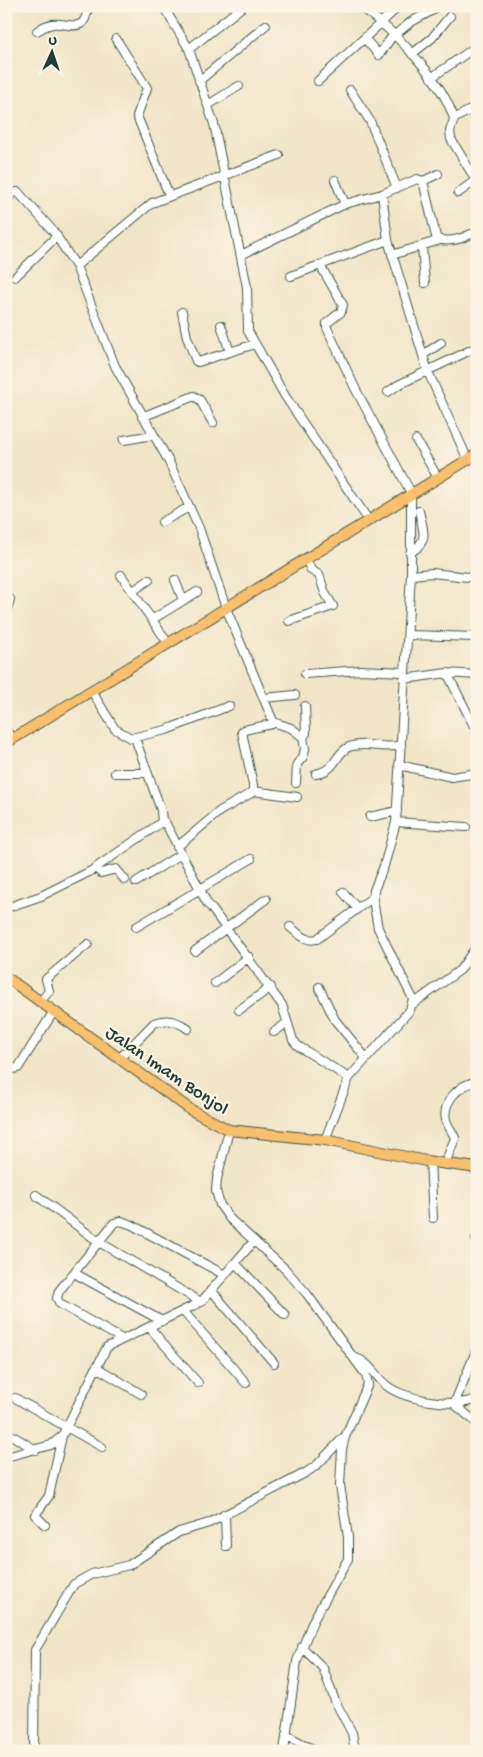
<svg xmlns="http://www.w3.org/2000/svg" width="483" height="1757" font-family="'Gochi Hand',sans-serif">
	<rect width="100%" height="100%" fill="#fcf5e5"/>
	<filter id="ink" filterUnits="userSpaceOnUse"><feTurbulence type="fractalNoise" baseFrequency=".02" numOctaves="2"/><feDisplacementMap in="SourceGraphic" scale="10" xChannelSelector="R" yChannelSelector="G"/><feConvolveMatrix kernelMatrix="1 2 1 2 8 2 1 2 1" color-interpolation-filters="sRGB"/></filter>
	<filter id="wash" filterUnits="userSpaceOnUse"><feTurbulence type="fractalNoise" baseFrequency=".0096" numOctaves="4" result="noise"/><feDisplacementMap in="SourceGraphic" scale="20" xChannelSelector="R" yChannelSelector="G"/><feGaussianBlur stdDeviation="1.12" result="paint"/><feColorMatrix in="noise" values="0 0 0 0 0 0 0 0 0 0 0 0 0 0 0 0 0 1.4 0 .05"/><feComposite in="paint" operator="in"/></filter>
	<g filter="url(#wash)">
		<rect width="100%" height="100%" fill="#f0e5c7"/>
	</g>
	<g filter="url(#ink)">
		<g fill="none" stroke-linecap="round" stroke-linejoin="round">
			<g stroke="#3e564a" stroke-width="10">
				<path id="minor" d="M163,6L189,49L214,124L247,287L248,331L285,396L369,521
					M358,6C392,27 443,81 454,119L450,131L451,139L477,182
					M37,31C41,28 47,25 52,24C70,22 85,36 88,6
					M116,39L147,88L137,116L169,195
					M365,39L379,55L391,38L411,22L433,10
					M189,49L243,6
					M412,54L432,38L450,16
					M431,78L477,46
					M199,81L266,25
					M318,81L399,6
					M350,90L370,121L397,188
					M208,105L239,86
					M454,119L477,106
					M335,180L345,204
					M458,193L476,180
					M382,194L388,240L428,372L468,460
					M6,202L12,193L18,192L53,231L76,266L115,366L168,460L199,528L226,608L273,721L272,724L244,730L242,732L253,785V792L220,811L177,847
					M437,239C449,243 461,239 471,234
					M422,247L425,283
					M241,255L345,204L382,194L417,179L423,181L438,174
					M392,255L437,241L423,181
					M76,266L152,203L279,155
					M291,276L320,265
					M15,277L57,236
					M182,312L187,337L196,361L198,362L255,344
					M221,325L230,352
					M423,355L441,343
					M388,392L398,385L477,347
					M142,417L194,396L200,400L213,423
					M124,440L153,435
					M416,440L438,478
					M162,522L189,507
					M410,553C430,541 423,530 419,511
					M121,575L168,643
					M411,575L432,573L477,578
					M175,580L183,600
					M133,591L149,580
					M6,613L10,599
					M153,619L197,592
					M289,621L333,606L325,593L319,575L311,570L306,559
					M408,635L477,637
					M447,673L477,732
					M305,674L361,670L404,672
					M404,679L447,673L477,675
					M91,690L115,729L131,738L166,730L229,706
					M264,698L295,695
					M273,722L291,728L303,737L305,749L303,757L297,764L296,783
					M6,730L12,739
					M303,737L306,733L305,706
					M135,738L161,810L162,822
					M399,765L452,777L477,773
					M115,773H147
					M316,774C338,769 334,754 349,747C365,741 384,750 401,745
					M253,791L297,797
					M370,817L397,811
					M396,822L466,827
					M96,868L101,873L116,869L125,880
					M136,882L181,854
					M343,892L357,908
					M6,908L41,896L91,871L162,822H165L208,905
					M212,909L282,1005L293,1040L298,1046L349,1078
					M136,927L251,859
					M290,927C299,934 306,942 317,939L373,897
					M195,951L266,899
					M215,983L249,957
					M319,987L335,1020L366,1058
					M41,1001L49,991L46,979L88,944
					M413,1004L460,970L477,946
					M239,1010L271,987
					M274,1032L287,1023
					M120,1058L154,1023C166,1018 178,1021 188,1029
					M6,1070L18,1068L54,1011
					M229,1130L217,1179L216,1191L220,1205L230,1219L285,1269L307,1294L366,1375L368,1384L345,1437L342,1449L340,1485L348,1537V1559L313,1621L297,1661L284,1751
					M325,1140L349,1078L410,1010L413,999L378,928L373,900L374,890L384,866L396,822L411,575V493L355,388L327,328V323L341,312L343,305L320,265L388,240
					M430,1161L433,1218
					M445,1164L455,1138C453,1132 448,1127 446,1120C442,1102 459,1085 475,1082
					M36,1195L99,1242L201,1302
					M476,1239L477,1238
					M235,1263L285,1315
					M74,1273L162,1321
					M211,1290L274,1363
					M183,1311L246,1383
					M149,1327L198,1383
					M122,1339L60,1304L57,1298L59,1291L114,1223L121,1221L132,1225L225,1275
					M477,1349L454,1404L477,1423
					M353,1357C371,1362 374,1376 387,1386C406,1400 455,1408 477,1399
					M96,1367L141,1394
					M15,1398L102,1447
					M6,1432L36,1450
					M6,1457L51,1445L62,1436
					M225,1514L226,1546
					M45,1525L35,1515L49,1496L62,1436L107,1347L201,1302L254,1241
					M302,1647L323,1668L335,1701L352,1733L355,1751
					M286,1735L316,1751
					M34,1751L35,1650L74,1584L92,1574L129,1565L179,1532L209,1523L307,1472L317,1465L344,1437"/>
			</g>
			<g stroke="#3e564a" stroke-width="12">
				<path id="major" d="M6,743L477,454
					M6,977L191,1110L229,1130L325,1140L426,1161L477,1168"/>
			</g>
			<use href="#minor" stroke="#fff" stroke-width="8"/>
			<use href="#major" stroke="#f8bf6c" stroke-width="10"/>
		</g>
	</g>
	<g text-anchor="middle" stroke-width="4.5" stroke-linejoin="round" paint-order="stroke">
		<g font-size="19" fill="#1f3d34" stroke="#fcf5e5">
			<text transform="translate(168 1069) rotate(34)" y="7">Jalan Imam Bonjol</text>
		</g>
	</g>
	<rect width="483" height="1757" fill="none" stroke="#fcf5e5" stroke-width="25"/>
	<g transform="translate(52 52) rotate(3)" stroke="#fcf5e5" stroke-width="4" paint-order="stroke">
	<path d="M0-4L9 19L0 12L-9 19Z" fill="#1f3d34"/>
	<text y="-8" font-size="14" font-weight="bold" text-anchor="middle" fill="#1f3d34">U</text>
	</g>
</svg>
